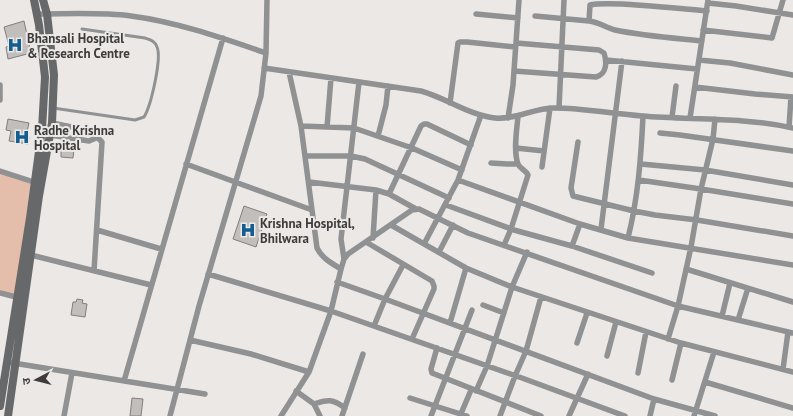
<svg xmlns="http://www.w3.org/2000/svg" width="793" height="416" font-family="'PT Sans','Noto Sans Devanagari',sans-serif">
	<rect width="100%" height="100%" fill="#ebe8e6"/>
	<path fill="#e4bdab" d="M0,171L31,181L17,297L0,293Z"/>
	<path fill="#c1bebc" stroke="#827e7d" d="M24,21L31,53L8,59L6,47L9,46L4,27Z
		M8,119L29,123L26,136L29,137L28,144L9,141L11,131L6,130Z
		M61,148L74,149L73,158L61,157Z
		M244,206L267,214L256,247L233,239Z
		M77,299L83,300L82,303L87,304L85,317L71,315L73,302H76Z
		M132,398L143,399L141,416H130Z"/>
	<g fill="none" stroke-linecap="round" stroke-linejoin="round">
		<path stroke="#909192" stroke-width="3" d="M53,108L135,120L144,117C151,106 162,58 157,47C155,41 151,40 145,38L82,29"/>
		<path stroke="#909192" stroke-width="5.5" d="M708,3L736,6L793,15
			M37,14C68,14 100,12 131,16C177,22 222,38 266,53
			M476,14L518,18
			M535,16L589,21C599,22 606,28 615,30C644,36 673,38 702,41
			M589,21L590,5C608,0 683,9 707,11
			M703,30L772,38L783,0
			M606,60L697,69
			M699,60L730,63L793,75
			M264,68L421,91C446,98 469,115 495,118C515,120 534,108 554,108C583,108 613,114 642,116C692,120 743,117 793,128
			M514,71L596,77C607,74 607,62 604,53L599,50L516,43
			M289,72L301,126L317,248C322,258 331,263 341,269
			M0,85V100
			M695,87L755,94L793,97
			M450,103L458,43L460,42H467L515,47
			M559,108L564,0
			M672,117L676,86
			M508,118L513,85L519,0
			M690,118L708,0
			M52,123L91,131L102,142L94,271
			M301,126L354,128L412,148L462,170
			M327,127L331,78
			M789,127L791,97
			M660,133L680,135L793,151
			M50,135L89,141L96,138
			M378,136L386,105L388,86
			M578,142L571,188L573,196L634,211L655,215L697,220L793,236
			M516,148L544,151
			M306,156H351L365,159L449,198
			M491,163L507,164H518
			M186,164L312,210
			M641,164L705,170L793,185
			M542,167L550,108
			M0,171L37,183
			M458,180L580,224L628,238L793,265
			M639,180L701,189L793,204
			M309,182L376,190L389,194L416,209
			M389,194L421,126L424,124H427L471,145
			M446,205L514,230L572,246L652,273
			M391,225L466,268L512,287L681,343L793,372
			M601,229L622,61
			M97,230L161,249
			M373,238L376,190
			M628,238C638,198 641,158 643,116
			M366,242L432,281L434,286V289L412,339
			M424,244L458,180L481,115
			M504,245L511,229L528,175C526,170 520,169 518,164C513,151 517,129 518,116
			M572,246L580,224
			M439,252L453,225
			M27,254L151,285
			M344,259L341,239L359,82
			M686,269L793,302
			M208,274L331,311L309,372L281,416
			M337,282L385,299L654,399L715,416
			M0,293L20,298
			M483,305L504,313
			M722,316L730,283
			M738,320L748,288
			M450,323L466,268
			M374,326L385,299L403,265
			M668,339L678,306L691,247L701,189L713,139L715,119
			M190,340L251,354L309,372
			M577,343L587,313
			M437,348L431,369L432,373L541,416
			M607,356L616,322
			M7,362L205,394
			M783,369L788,332
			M638,373L646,332
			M672,380L681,343
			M124,381L223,38
			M705,382L793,408
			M296,391L314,404L320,416
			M476,391L487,366L512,287L527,252
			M410,398L467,416
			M314,404C328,399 333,399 345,408
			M64,416L72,373
			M170,416L199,306L261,96L266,53L267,0
			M342,416L363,354
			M431,416L472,310
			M460,416L471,390
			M500,416L515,376L526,351L541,297
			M569,416L588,374
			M625,416L522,378L331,311L341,269L344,259L348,254L412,210L419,209L468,233L678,306L793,333
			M650,416L654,399
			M694,416L714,352"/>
		<path stroke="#666869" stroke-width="8" d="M0,406L30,218L42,129L45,77L39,25L34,0
			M8,416L39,196L52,123L54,75L47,14L43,0"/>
	</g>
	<defs>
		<g id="hospital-bare" transform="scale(1.2)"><path d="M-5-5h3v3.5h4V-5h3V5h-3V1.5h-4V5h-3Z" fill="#125e91" stroke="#ebe8e6" stroke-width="2.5" paint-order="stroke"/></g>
	</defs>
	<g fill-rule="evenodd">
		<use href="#hospital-bare" x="15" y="45"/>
		<use href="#hospital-bare" x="22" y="137"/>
		<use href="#hospital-bare" x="248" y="230"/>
	</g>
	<g text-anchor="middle" stroke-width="4" stroke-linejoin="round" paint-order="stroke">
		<g font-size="13" font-weight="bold" fill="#3d3c3b" stroke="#ebe8e6" text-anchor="start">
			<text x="27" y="43">Bhansali Hospital<tspan x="27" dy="15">&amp; Research Centre</tspan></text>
			<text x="34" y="135">Radhe Krishna<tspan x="34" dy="15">Hospital</tspan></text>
			<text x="260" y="228">Krishna Hospital,<tspan x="260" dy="15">Bhilwara</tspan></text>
		</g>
	</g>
	<g transform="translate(36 380) rotate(263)" stroke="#ebe8e6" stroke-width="3" paint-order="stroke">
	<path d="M0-3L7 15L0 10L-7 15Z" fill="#3d3c3b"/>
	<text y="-6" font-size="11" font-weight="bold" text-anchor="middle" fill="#3d3c3b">उ</text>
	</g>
</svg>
